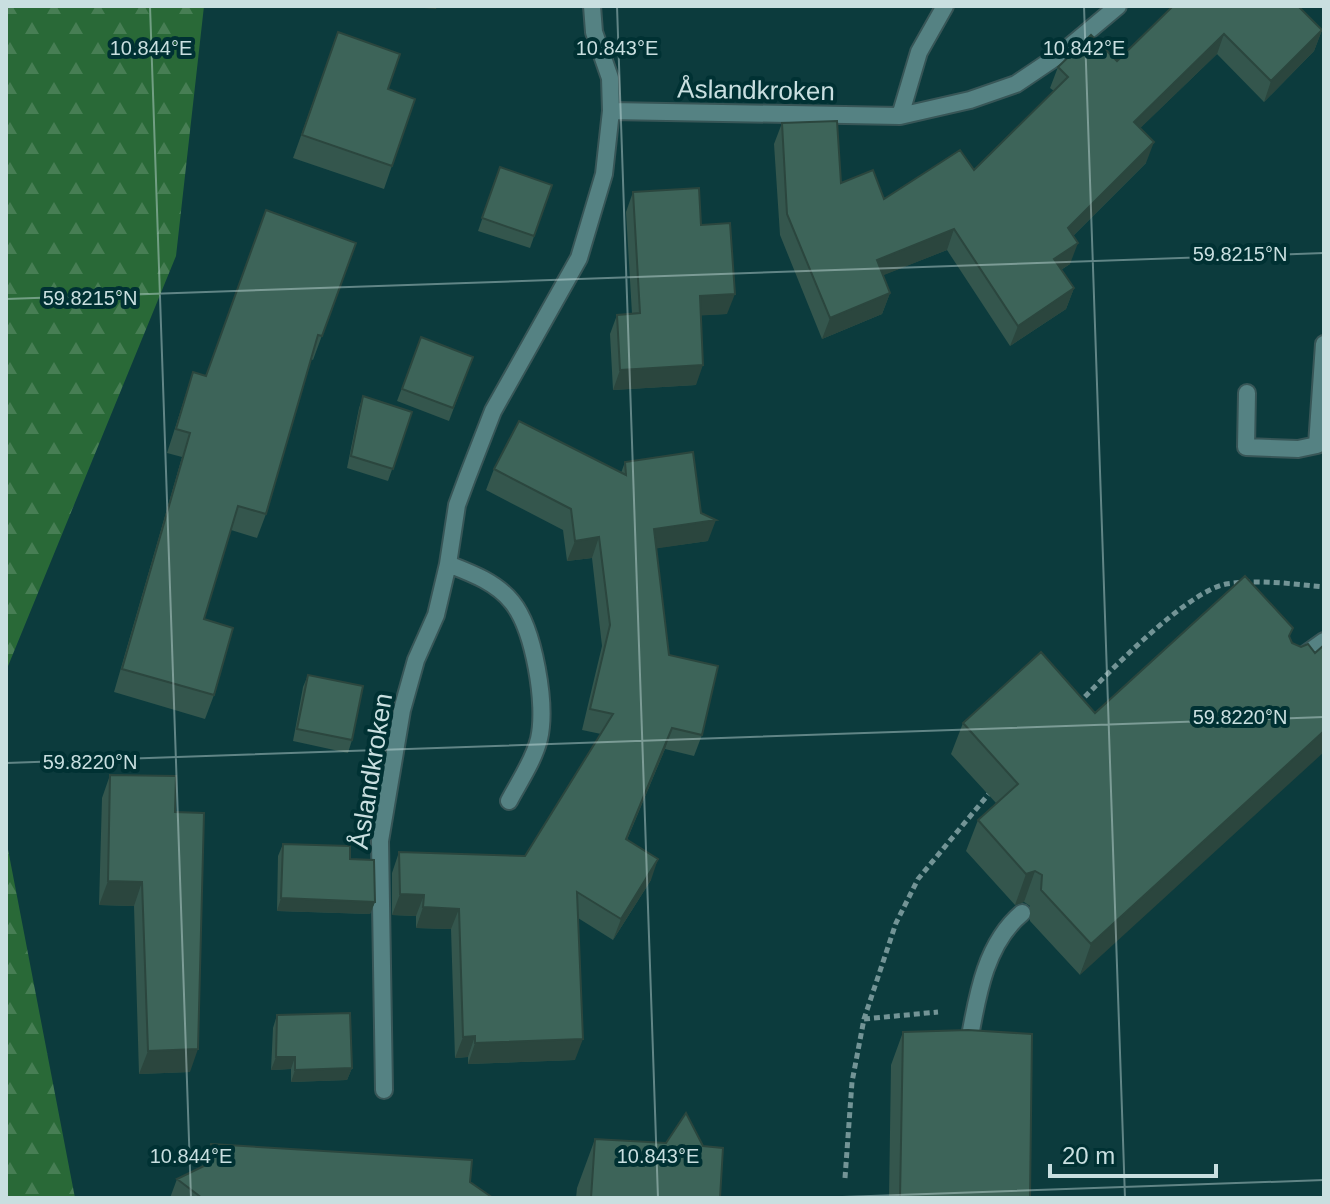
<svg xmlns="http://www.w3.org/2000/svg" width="1330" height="1204" font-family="Arial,sans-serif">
	<defs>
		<pattern id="forest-firs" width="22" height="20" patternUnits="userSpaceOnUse" patternTransform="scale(2)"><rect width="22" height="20" fill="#296937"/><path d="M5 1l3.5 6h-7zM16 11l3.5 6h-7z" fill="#477e54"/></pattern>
	</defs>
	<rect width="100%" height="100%" fill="#0c3b3d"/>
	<path fill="url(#forest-firs)" d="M6,6H204L176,256L6,671Z
		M6,839L75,1198H6Z"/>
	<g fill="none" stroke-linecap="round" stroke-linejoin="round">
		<g stroke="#385657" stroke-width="20">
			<path id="service" d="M611,111L900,116L970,100L1016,84L1062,53L1118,6
				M900,116L919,52L945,6
				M1247,393L1246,447L1298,449L1317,445L1324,344
				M448,564C471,573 496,582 512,602C534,629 547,705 539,739C534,760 519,782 509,801
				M1296,661L1324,641
				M969,1042C977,997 985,944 1022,913
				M384,1090L380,841L402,710L416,660L436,615L448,564L457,505L467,478L493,411L579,258L604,174L611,111L610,78L594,32L592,6"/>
		</g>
		<path stroke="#739496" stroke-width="5" stroke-dasharray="6 4" stroke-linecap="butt" d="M1078,704C1108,673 1186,592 1226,584C1258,579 1292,584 1324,587
			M864,1019L938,1012
			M845,1178L852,1082L864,1019L896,923L918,879L992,790"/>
		<use href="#service" stroke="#558283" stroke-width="16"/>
	</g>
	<path fill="#34564d" d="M1173,6L1322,30L1314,51L1264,102L1217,54L1140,128L1146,163L1073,236L1070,264L1061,270L1074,288L1066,309L1010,346L947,250L883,275L890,293L882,314L822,339L780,235L774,144L782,123L841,183L884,199L974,170L1054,91L1050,88L1058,67L1117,61Z
		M338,32L388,89L415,99L384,189L293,158Z
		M500,167L552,185L530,248L478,231Z
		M633,192L701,225L727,314L701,315L696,385L613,390L610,334L617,315L632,314L626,212Z
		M356,243L313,360L311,359L266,514L257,538L231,530L204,619L214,695L205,719L114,692L182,457L167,453L193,372L206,376Z
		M421,337L473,357L449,421L397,401Z
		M363,396L412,412L388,481L347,468L359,408Z
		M625,462L701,513L708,541L656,548L669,655L702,735L694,756L665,749L627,840L651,880L613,940L578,918L575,1060L468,1064V1057L455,1058L451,929L416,928V916L392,915V873L399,852L525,856L601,734L582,730L602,646L592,558L567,561L563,530L486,490L494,469L621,473Z
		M1245,576L1080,975L1030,921V906L1024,902L1015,905L966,851L978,820L996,803L951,754L963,723L1095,713Z
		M308,675L352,740L348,753L293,741L303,687Z
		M110,775L175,812L190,1072L139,1074L134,906L99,905L102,798Z
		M283,844L350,859L375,902L370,914L277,911L278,856Z
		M277,1015L352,1068L347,1080L291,1082V1069L271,1070L273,1028Z
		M903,1032L1030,1198H889L891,1065Z
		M595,1139L720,1198H576L577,1188Z
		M211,1144L470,1182L493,1198H170L177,1179L202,1167Z"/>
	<path fill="#2b463e" d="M400,6H437L436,9Z
		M1322,30L1314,51L1264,102L1271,81Z
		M1224,34L1217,54L1126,142L1134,122Z
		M1154,142L1146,163L1060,249L1068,228Z
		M954,229L947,250L869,281L877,260Z
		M1078,243L1070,264L1046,279L1054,259Z
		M1074,288L1066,309L1010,346L1018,326Z
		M890,293L882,314L822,339L830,318Z
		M735,294L727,314L693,316L700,296Z
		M703,365L696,385L613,390L620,370Z
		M716,520L708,541L646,550L654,529Z
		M599,537L592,558L567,561L575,541Z
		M672,728L665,749L618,860L626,839Z
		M1324,731V752L1080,975L1091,944Z
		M658,859L651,880L613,940L621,919Z
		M1035,871L1024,902L1015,905L1026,874Z
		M108,881L142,882L134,906L99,905Z
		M400,894L424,895L416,916L392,915Z
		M281,898L375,902L370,914L277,911Z
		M423,907L459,909L451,929L416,928Z
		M475,1036L468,1057L455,1058L463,1037Z
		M583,1039L575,1060L468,1064L475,1043Z
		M198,1049L190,1072L139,1074L148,1051Z
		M276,1057H295L291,1069L271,1070Z
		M352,1068L347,1080L291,1082L295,1070Z"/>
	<path fill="#3d6459" stroke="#2b463e" stroke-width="2" d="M1173,6H1298L1322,30L1271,81L1224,34L1134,122L1154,142L1068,228L1078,243L1054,259L1074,288L1018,326L954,229L877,260L890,293L830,318L787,214L782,123L837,121L841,183L873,170L884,199L960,150L974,170L1068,77L1058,67L1091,35L1117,61Z
		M338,32L400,54L388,89L415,99L392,166L302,135Z
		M500,167L552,185L534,236L482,218Z
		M699,188L701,225L730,223L735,294L700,296L703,365L620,370L617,315L640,313L633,192Z
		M266,210L356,243L322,336L318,335L266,514L238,506L204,619L233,628L214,695L122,669L190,433L176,429L193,372L206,376Z
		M421,337L473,357L453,408L402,389Z
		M363,396L412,412L393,469L351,456Z
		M519,421L626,475L625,462L693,452L701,513L716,520L654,529L669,655L718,666L702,735L672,728L626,839L658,859L621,919L577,892L583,1039L475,1043V1036L463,1037L459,909L423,907L424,895L400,894L399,852L525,856L613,714L590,709L610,625L599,537L575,541L571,509L494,469Z
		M1245,576L1293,628L1289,636L1292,643L1301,647L1308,644L1315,653L1324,645V731L1091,944L1041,890L1042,875L1035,871L1026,874L978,820L1018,784L963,723L1041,652L1095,713Z
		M308,675L363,686L352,740L297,729Z
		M110,775L176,776L175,812L204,813L198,1049L148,1051L142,882L108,881Z
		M283,844L350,846V859L374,860L375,902L281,898Z
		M350,1013L352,1068L295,1070V1057H276L277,1015Z
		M968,1030L1032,1034L1030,1198H900L903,1032Z
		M686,1113L703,1146L723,1148L720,1198H591L595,1139L666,1143Z
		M211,1144L472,1160L470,1182L493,1198H202L177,1179L208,1164Z"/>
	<path fill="none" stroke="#c9dfe0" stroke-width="2" stroke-opacity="0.45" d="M150,6L191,1198M617,6L658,1198M1084,6L1125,1198M6,299L1324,253M6,763L1324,717M814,1198L1324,1180"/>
	<g text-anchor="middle" stroke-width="8" stroke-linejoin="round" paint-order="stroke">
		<g font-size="26" fill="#c9dfe0" stroke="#003133">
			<text transform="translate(756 90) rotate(1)" y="9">Åslandkroken</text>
			<text transform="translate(371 771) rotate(-81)" y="9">Åslandkroken</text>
		</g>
	</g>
	<g font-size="20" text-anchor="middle" fill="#c9dfe0" stroke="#003133" stroke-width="8" stroke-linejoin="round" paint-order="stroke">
		<text x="151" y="55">10.844°E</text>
		<text x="617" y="55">10.843°E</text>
		<text x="1084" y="55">10.842°E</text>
		<text x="1240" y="261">59.8215°N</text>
		<text x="90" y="305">59.8215°N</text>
		<text x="1240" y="724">59.8220°N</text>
		<text x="90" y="769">59.8220°N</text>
		<text x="191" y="1163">10.844°E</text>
		<text x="658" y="1163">10.843°E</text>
	</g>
	<rect width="1330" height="1204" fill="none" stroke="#c9dfe0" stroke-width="16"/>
	<path d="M1050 1164v12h166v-12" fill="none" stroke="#c9dfe0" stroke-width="4"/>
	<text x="1062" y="1164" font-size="24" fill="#c9dfe0" stroke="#003133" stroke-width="6" paint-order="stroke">20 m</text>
</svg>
